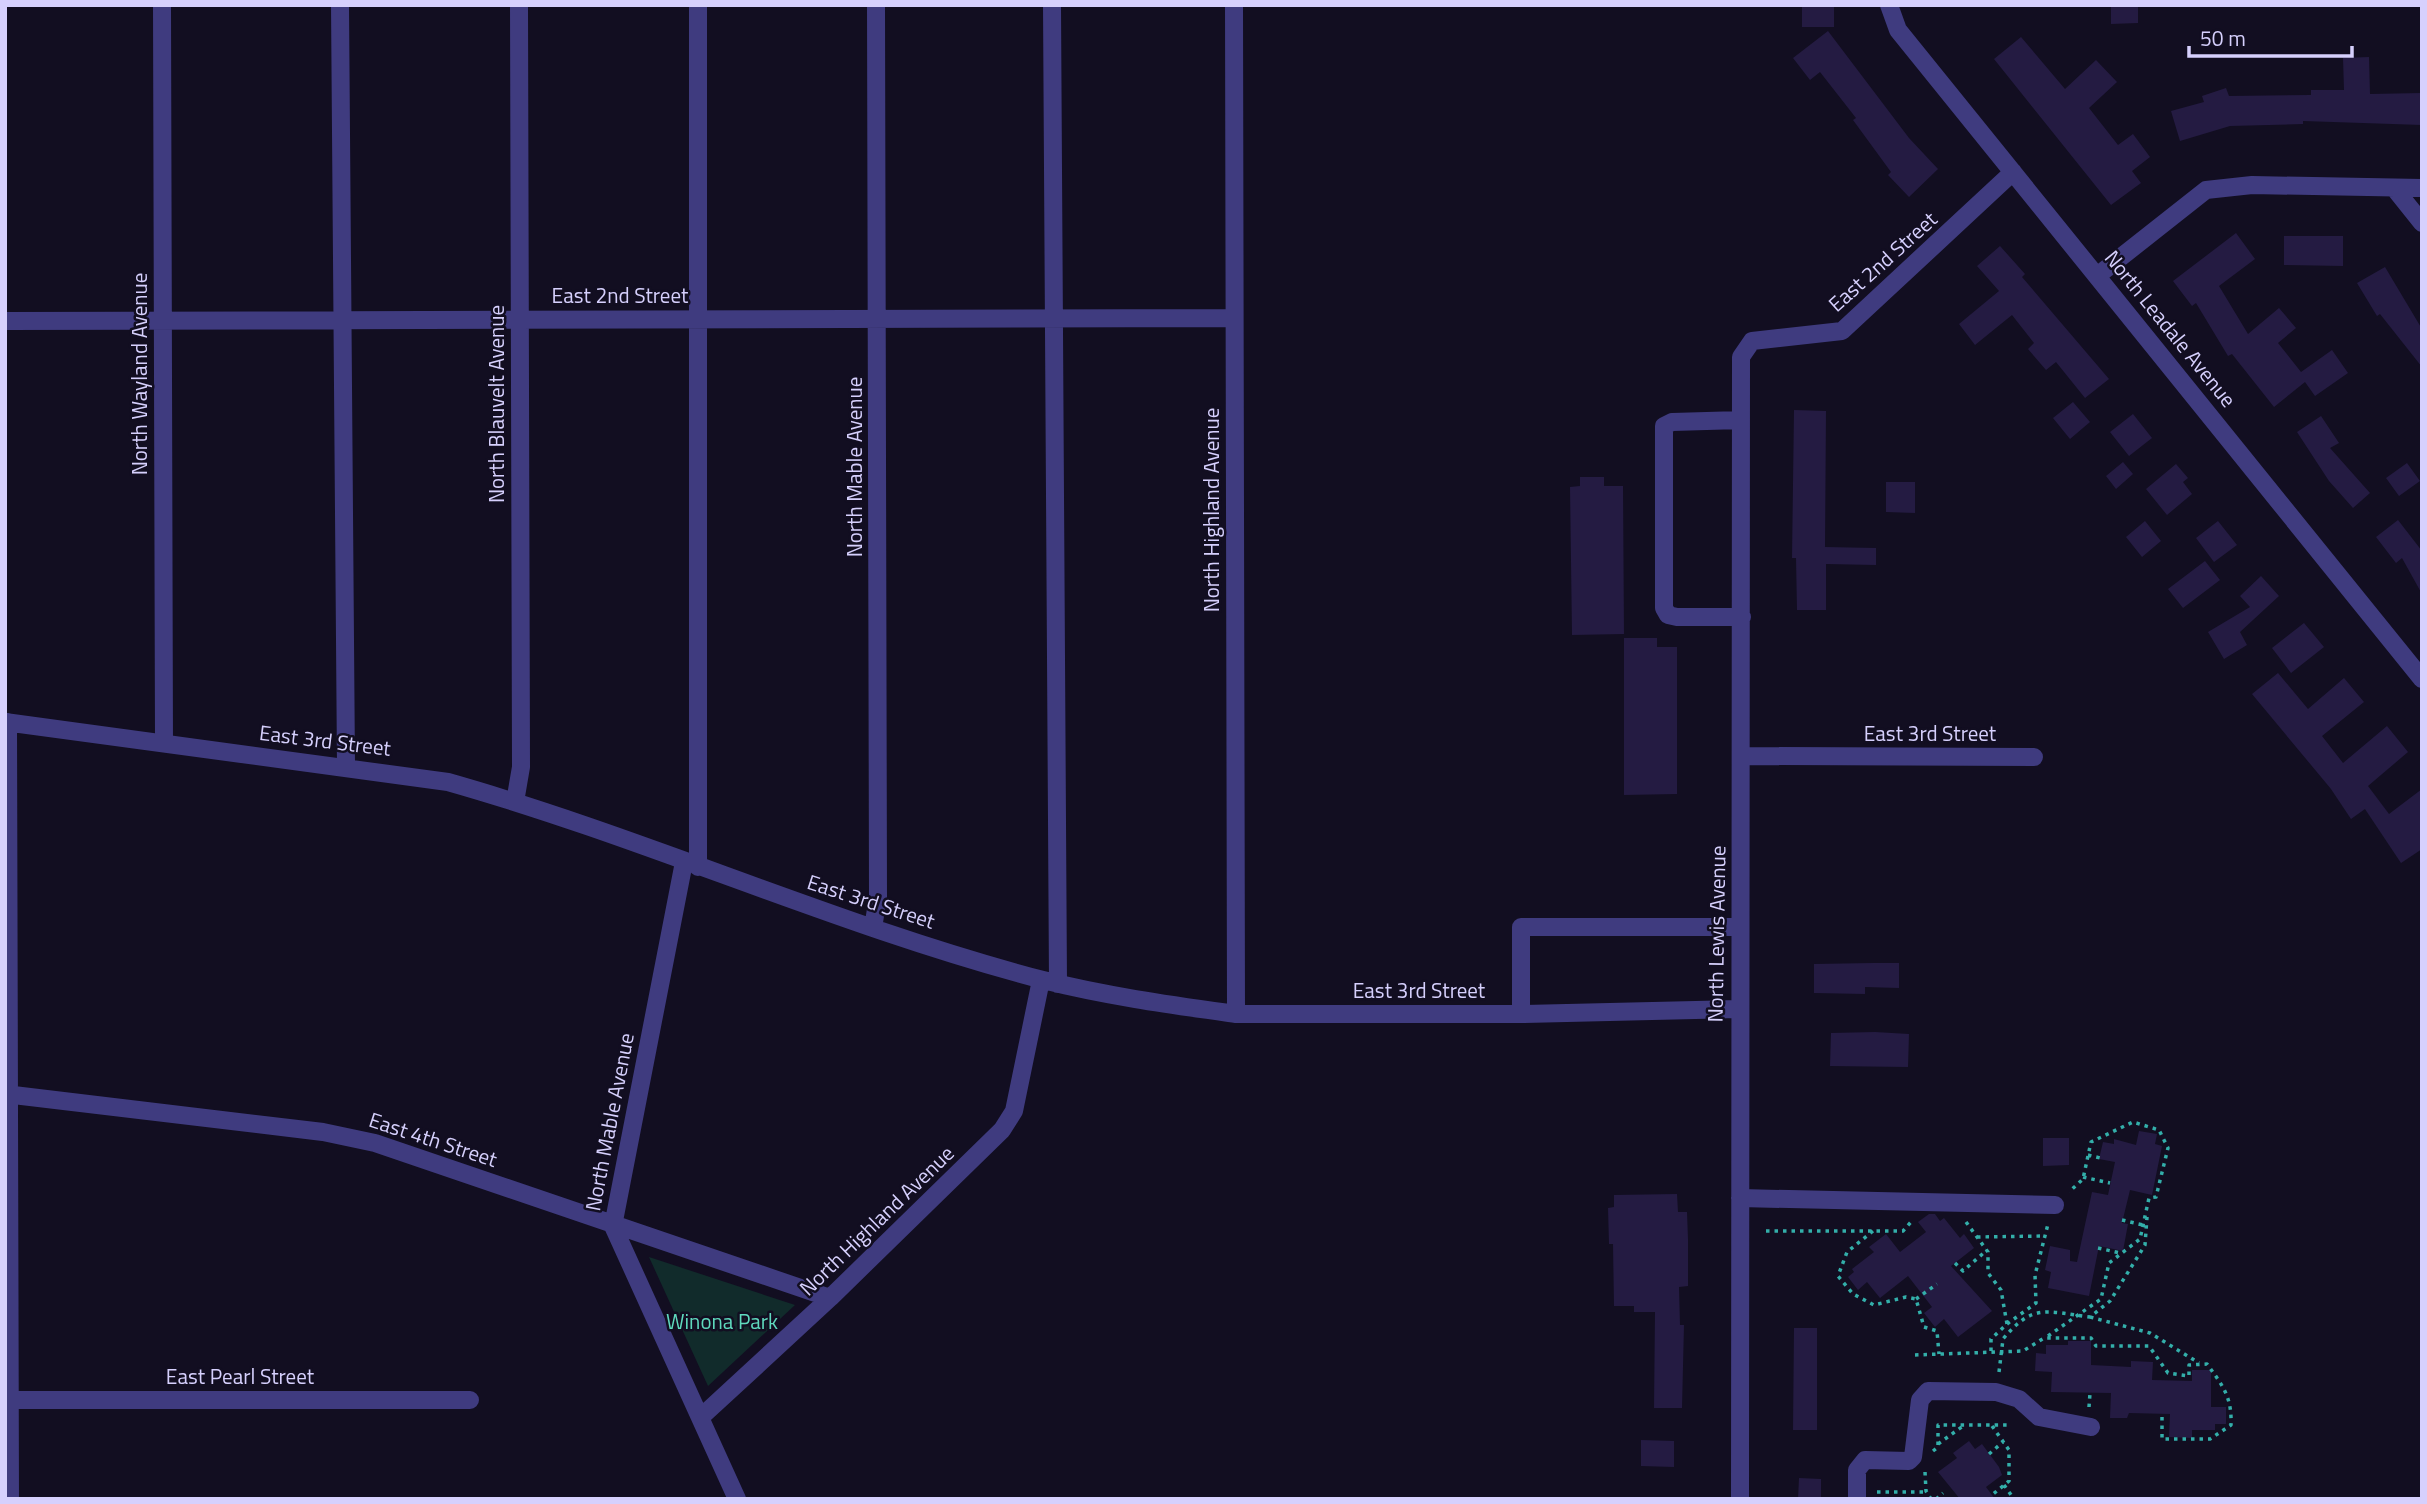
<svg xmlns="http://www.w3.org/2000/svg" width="2427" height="1504" font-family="'Titillium Web',sans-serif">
	<rect width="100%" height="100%" fill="#120e21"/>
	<path fill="#112b2b" d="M649,1257L795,1305L708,1386Z"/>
	<path fill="#241b42" d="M1802,5H1834V27H1802Z
		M2111,5H2138V23L2111,24Z
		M1828,31L1909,138L1938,169L1909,197L1888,175L1891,172L1853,120L1856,118L1820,72L1810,80L1793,58Z
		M2021,37L2065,89L2096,60L2117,82L2089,108L2118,145L2133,134L2150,157L2132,171L2141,183L2111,205L1994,59Z
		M2369,57L2370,94L2422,93V125L2303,121V124L2230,126L2180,141L2171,111L2204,102L2202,96L2226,88L2229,96L2311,95V90H2344L2343,58Z
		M2236,233L2255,259L2219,286L2248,334L2279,308L2296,328L2278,343L2301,372L2332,350L2348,373L2315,396L2305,382L2274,407L2232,354L2228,356L2196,303L2192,306L2173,281Z
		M2284,236H2343V266L2284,265Z
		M2000,246L2025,274L2022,277L2109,379L2085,398L2056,362L2046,370L2028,349L2034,343L2012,315L1975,345L1959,324L1999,291L1977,266Z
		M2385,267L2422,329V367L2380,314L2377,316L2357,283Z
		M2073,402L2090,422L2070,439L2053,418Z
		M1794,410L1826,411L1825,547L1876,548V565L1826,564V610H1797L1796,558H1792Z
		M2133,414L2152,438L2129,456L2110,432Z
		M2321,416L2339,443L2330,448L2370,493L2353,508L2329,481L2297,432Z
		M2123,462L2133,474L2116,489L2106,476Z
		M2407,463L2420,481L2399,496L2386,478Z
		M2176,464L2188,478L2183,482L2192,494L2167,515L2146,489Z
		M1580,477H1604V486H1623L1624,634L1572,635L1570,487L1580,486Z
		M1886,482H1915V513L1886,512Z
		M2398,520L2422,551V594L2402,558L2396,563L2376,537Z
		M2145,521L2161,541L2142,557L2126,537Z
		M2218,521L2237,545L2214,562L2196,538Z
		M2205,561L2220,580L2183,608L2168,589Z
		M2261,576L2279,596L2240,632L2247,645L2224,659L2208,632L2250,607L2240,596Z
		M2304,623L2324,647L2291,673L2272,648Z
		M1624,638H1657V647H1677V794L1624,795Z
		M2278,673L2308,709L2344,678L2364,702L2322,736L2343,763L2387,726L2408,752L2368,786L2389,814L2422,789V849L2401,863L2365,809L2351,819L2331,789L2252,694Z
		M1873,963H1899V988L1865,987V994L1814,993V964Z
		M1875,1032L1909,1034L1908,1067L1830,1066L1831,1033Z
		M2139,1131L2157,1134L2155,1144L2162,1146L2152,1195L2130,1190L2122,1223L2128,1224L2123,1251L2099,1246L2089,1296L2048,1288L2051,1272L2045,1270L2050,1246L2070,1250V1261L2077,1262L2092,1192L2108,1195L2115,1162L2099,1159L2103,1142L2114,1144V1139L2136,1145Z
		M2043,1138H2069V1165L2043,1166Z
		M1677,1194L1678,1212H1687L1688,1239V1286L1679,1287L1680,1325H1684L1682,1408H1654L1655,1312H1634V1306H1614L1613,1244H1609L1608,1208L1614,1207V1195Z
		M1929,1214H1935L1940,1221L1944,1218L1960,1238L1964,1234L1974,1248L1951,1266L1992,1311L1958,1337L1944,1319L1935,1327L1924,1313L1932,1307L1908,1276L1880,1298L1867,1282L1858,1290L1848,1277L1854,1272L1852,1269L1874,1252L1869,1247L1886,1234L1900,1252L1926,1232L1918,1222Z
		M1794,1328H1817V1430H1793Z
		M2068,1341H2091V1365L2131,1367V1361L2153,1362L2152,1380L2192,1381V1370H2211V1407H2226V1424H2215V1430H2192V1438L2169,1437L2170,1414L2129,1413L2127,1418H2110L2111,1393L2051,1392L2052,1372L2035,1371L2036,1353L2046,1354V1345H2068Z
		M1641,1440L1674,1441V1467L1641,1466Z
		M1969,1441L1975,1449L1982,1444L1999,1467L2002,1475L1986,1487L1995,1499H1960L1938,1472L1957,1458L1953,1453Z
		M1799,1478L1821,1479V1499H1798Z"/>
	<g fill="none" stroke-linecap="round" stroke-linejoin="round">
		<path stroke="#33afaa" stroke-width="3.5" stroke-dasharray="3.5 5" stroke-linecap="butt" d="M2088,1155L2100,1158
			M2083,1177L2110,1183
			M2122,1220L2143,1225
			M1966,1222L1988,1252V1273L2001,1290L2007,1324L1991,1339V1352
			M1766,1231H1903L1911,1222
			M1873,1231L1847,1252L1838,1276L1853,1294L1874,1305L1906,1297L1916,1299L1924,1327L1937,1331L1939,1354
			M1977,1237L2045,1236
			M2098,1248L2120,1253
			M1955,1263L1963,1271L1987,1250
			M1916,1299L1937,1284
			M2090,1317L2150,1333L2199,1363
			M2007,1324L2036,1303L2035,1275L2048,1224
			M2048,1336L2101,1299L2109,1263L2140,1239L2149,1198L2156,1197L2168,1148L2159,1130L2133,1122L2091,1142L2083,1179L2069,1192
			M1915,1355L2023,1351L2044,1338H2091L2096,1346H2149L2168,1373L2189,1376V1365L2207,1364C2223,1386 2232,1397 2231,1425L2210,1439H2162V1414
			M1999,1372L2003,1339C2034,1302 2047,1312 2090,1317L2110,1301L2145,1245L2147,1217
			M2089,1407L2090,1393
			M1992,1426L2009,1450V1481L1992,1495
			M1938,1444L1963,1426
			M1933,1451L1938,1447V1425H2008
			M1989,1454L2003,1442
			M1925,1472L1926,1491L1931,1499
			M2004,1485L2014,1499
			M1877,1492H1925
			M1936,1499L1943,1493"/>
		<path stroke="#3f3b7f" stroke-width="18" d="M162,5L164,743
			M340,5L346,767
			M698,5V867
			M1052,5L1058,984
			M1234,5L1236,1014
			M1889,5L1898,30L2422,679
			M2394,188L2422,223
			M2097,276L2206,190L2252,185L2422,188
			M5,321L1234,318
			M1741,420L1672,422L1664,426V608L1668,615L1677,617H1742
			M5,722L448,782C649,839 840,927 1043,980C1106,996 1172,1005 1236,1014H1521L1738,1009
			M8,722L10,1499
			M1742,756L2034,757
			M515,802L521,767L519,5
			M684,862L613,1226L737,1499
			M873,928L878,897L876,5
			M1521,1014V927H1740
			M5,1094L323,1132L375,1143L830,1298
			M1740,1198L2055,1205
			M9,1400H470
			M701,1417L830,1298L1002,1130L1014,1111L1041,980
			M1740,1499L1741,357L1752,341L1842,331L2013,172
			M1857,1499V1470L1865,1460L1909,1461L1913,1457L1920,1400L1928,1391L1996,1392L2019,1399L2039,1417L2091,1427"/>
	</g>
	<g text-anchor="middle" stroke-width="5" stroke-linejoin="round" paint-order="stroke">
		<g font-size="21" fill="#d6d0fd" stroke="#120e21">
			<text transform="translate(1883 262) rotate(-42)" y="7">East 2nd Street</text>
			<text x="620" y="303">East 2nd Street</text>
			<text transform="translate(2170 329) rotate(51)" y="7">North Leadale Avenue</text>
			<text transform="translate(140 374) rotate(-90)" y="7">North Wayland Avenue</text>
			<text transform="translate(497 404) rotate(-90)" y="7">North Blauvelt Avenue</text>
			<text transform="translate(855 467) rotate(-90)" y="7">North Mable Avenue</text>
			<text transform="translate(1212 510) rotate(-90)" y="7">North Highland Avenue</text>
			<text x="1930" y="741">East 3rd Street</text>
			<text transform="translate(325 741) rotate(7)" y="7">East 3rd Street</text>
			<text transform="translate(871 902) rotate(18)" y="7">East 3rd Street</text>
			<text transform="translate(1717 934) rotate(-89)" y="7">North Lewis Avenue</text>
			<text x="1419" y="998">East 3rd Street</text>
			<text transform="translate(610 1122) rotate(-79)" y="7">North Mable Avenue</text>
			<text transform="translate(433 1140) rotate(18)" y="7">East 4th Street</text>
			<text transform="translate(877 1221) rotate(-44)" y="7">North Highland Avenue</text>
			<text x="240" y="1384">East Pearl Street</text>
		</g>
		<g font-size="21" fill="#5fdabe" stroke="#120e21">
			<text x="722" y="1329">Winona Park</text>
		</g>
	</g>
	<rect width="2427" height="1504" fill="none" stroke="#d6d0fd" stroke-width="14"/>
	<path d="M2189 46v10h163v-10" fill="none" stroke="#d6d0fd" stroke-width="3.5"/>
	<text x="2200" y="46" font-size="21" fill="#d6d0fd" stroke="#120e21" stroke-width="5" paint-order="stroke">50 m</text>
</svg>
